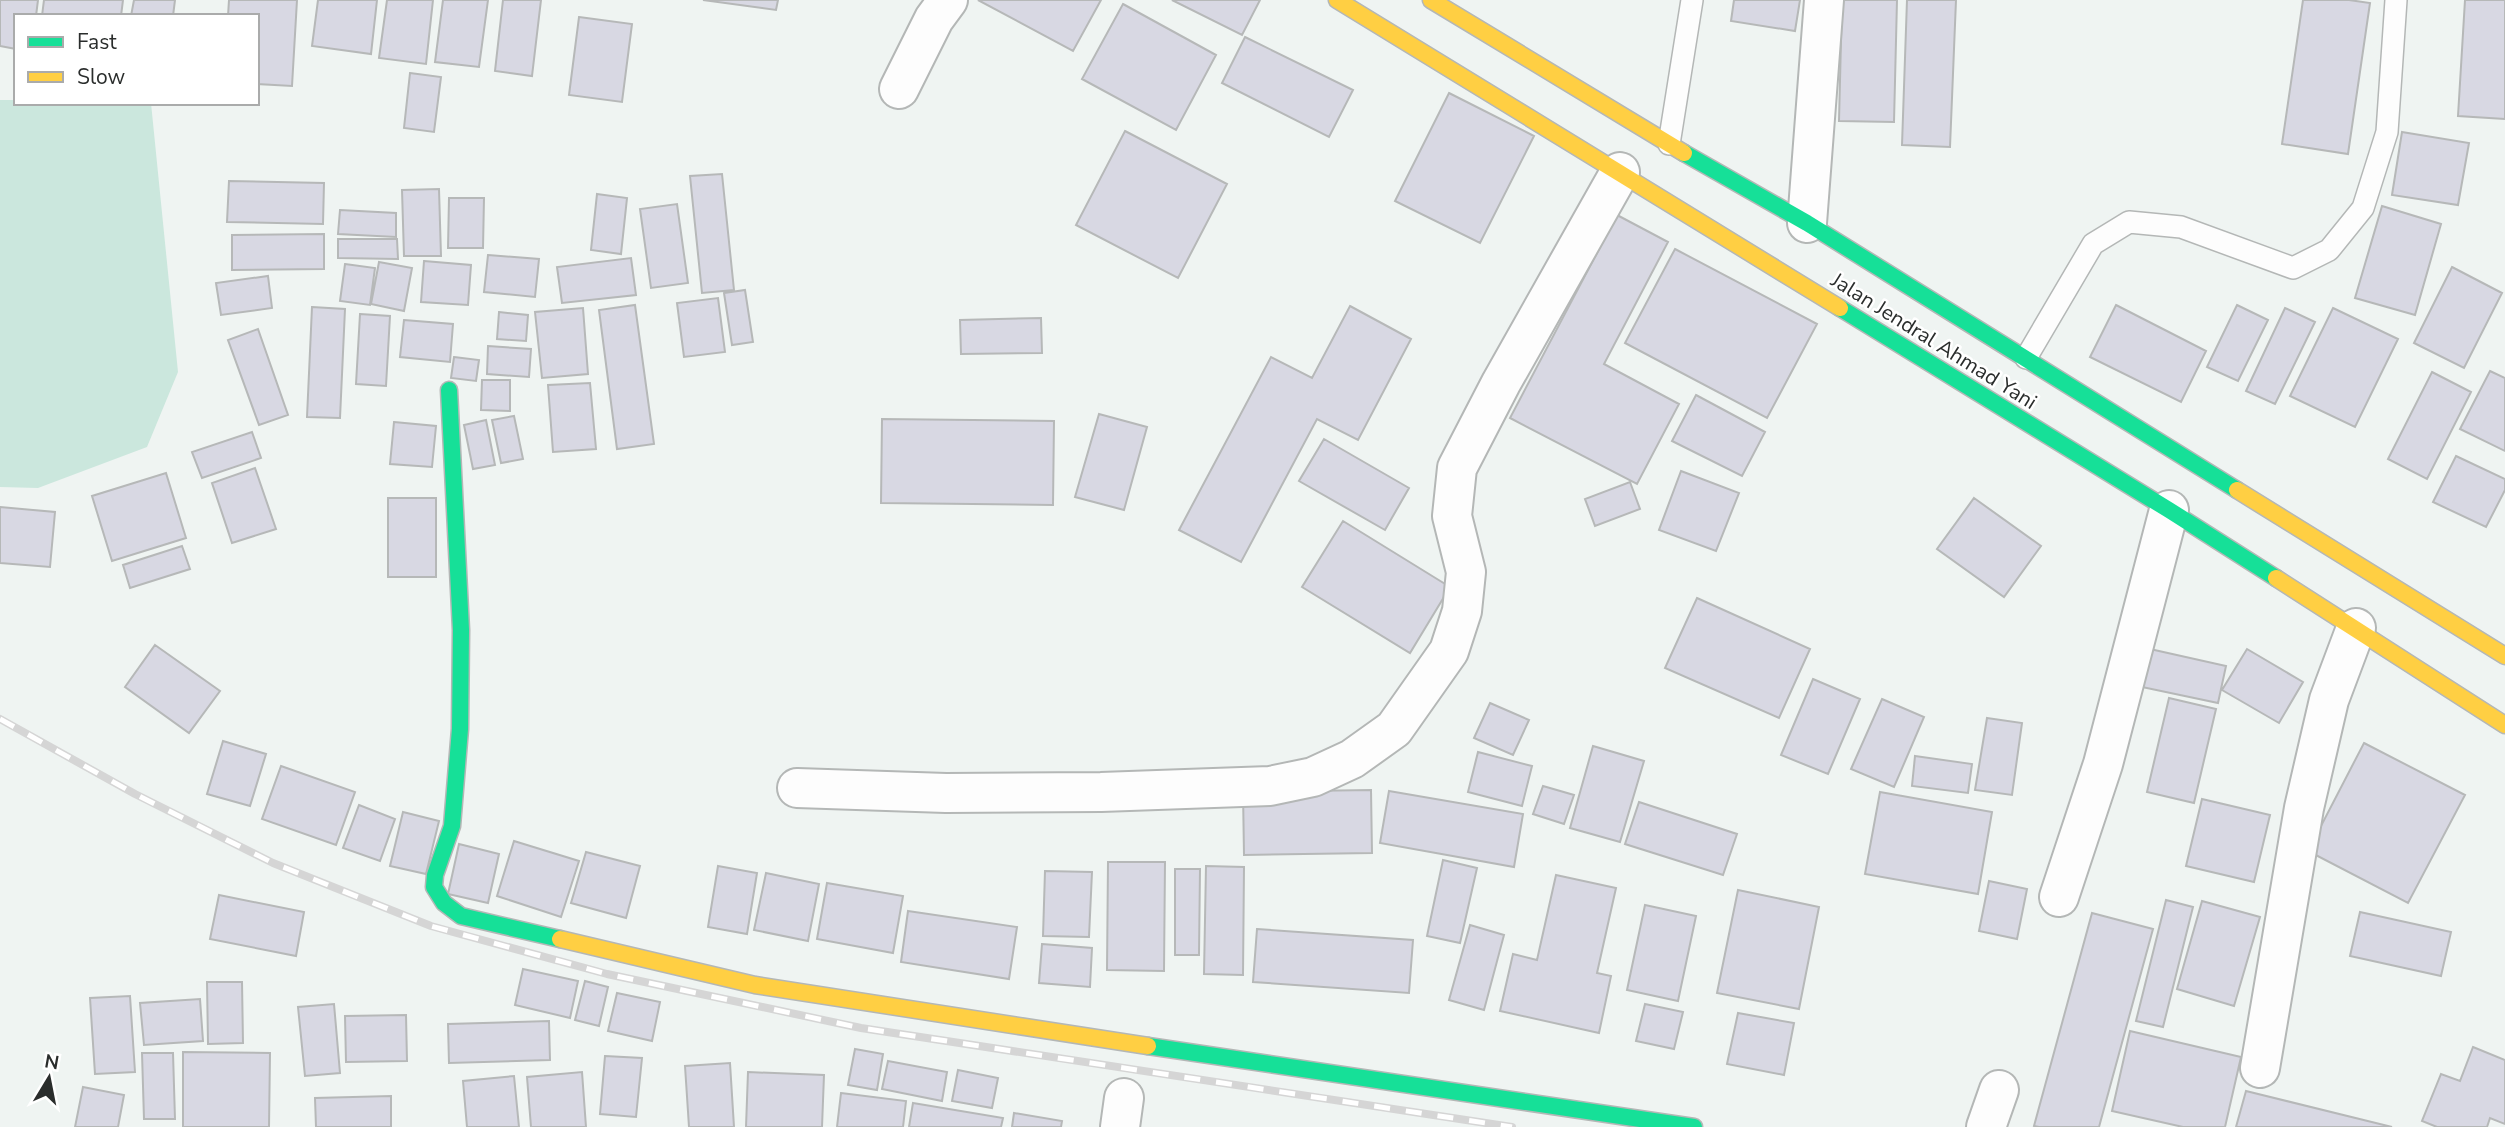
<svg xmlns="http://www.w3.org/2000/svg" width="2505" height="1127" font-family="'Nunito Sans',sans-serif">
	<rect width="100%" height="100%" fill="#eff4f2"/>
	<path fill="#cbe7dd" d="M0,100H16V103H151L178,372L147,447L38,488L0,487Z"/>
	<path fill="#d8d8e3" stroke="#b6b8b8" stroke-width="2" d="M0,0H38L36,16H16V49L0,46Z
		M44,0H123L121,16H42Z
		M134,0H175L173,16H131Z
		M229,0H297L292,86L257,84V16H228Z
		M318,0H377L371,54L312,46Z
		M387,0H433L426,64L379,58Z
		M443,0H488L479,67L435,62Z
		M503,0H541L532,76L495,71Z
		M703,0H778L776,10Z
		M978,0H1101L1073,51Z
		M1172,0H1260L1242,35Z
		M1734,0H1800L1795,31L1731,21Z
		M1842,0H1897L1894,122L1839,121Z
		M1907,0H1956L1950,147L1902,145Z
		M2303,0H2349L2370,3L2348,154L2282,144Z
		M2465,0H2505V119L2458,116Z
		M1123,4L1216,55L1176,130L1082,79Z
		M579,17L632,24L622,102L569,95Z
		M1245,37L1353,90L1329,137L1222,83Z
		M410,73L441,77L434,132L404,128Z
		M1449,93L1534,136L1480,243L1395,201Z
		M1125,131L1227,184L1178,278L1076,225Z
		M2402,132L2469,143L2458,205L2392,195Z
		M722,174L734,290L702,293L690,176Z
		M229,181L324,183L323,224L227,222Z
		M439,189L441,256H404L402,190Z
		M597,194L627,198L621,254L591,250Z
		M449,198H484L483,248H448Z
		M677,204L688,283L651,288L640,209Z
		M2382,206L2441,224L2415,315L2355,298Z
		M340,210L396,213V237L338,234Z
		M1617,215L1668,242L1604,364L1679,404L1637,484L1510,418Z
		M324,234V269L232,270V235Z
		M338,239H397L398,259L338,258Z
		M1675,249L1817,324L1767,418L1625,343Z
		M488,255L539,259L535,297L484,292Z
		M631,258L636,295L562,303L557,267Z
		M424,261L471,265L468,305L421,302Z
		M379,262L412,268L404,311L371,304Z
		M345,264L375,268L370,305L340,301Z
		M2452,267L2502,293L2464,368L2414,343Z
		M268,276L272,308L221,315L216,283Z
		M745,290L753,342L732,345L724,293Z
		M718,298L725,352L684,357L677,303Z
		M635,305L654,444L617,449L599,310Z
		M2116,305L2206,351L2181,402L2090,357Z
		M2237,305L2268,320L2238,381L2207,367Z
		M1350,306L1411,339L1358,440L1317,419L1241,562L1179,530L1271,357L1312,378Z
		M312,307L345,309L340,418L307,417Z
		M583,308L588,374L542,378L535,312Z
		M2285,308L2315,322L2275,404L2246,391Z
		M2333,308L2398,339L2355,427L2290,396Z
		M499,312L528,315L526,341L497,339Z
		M360,314L390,316L386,386L356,384Z
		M1041,318L1042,353L961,354L960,320Z
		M404,320L453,324L450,362L400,357Z
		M258,329L288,415L259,425L228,340Z
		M488,346L531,349L529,377L487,374Z
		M454,357L479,360L476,381L451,378Z
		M2490,371L2505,378V451L2460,429Z
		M2432,372L2471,392L2427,479L2388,459Z
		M482,380H510V411L481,410Z
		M590,383L596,449L553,452L548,385Z
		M1696,395L1765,432L1742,476L1672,441Z
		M1099,414L1147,427L1124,510L1075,497Z
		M514,416L523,459L501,463L492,420Z
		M882,419L1054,421L1053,505L881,503Z
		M486,420L495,465L473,469L464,425Z
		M394,422L436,426L432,467L390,464Z
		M252,432L261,458L202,478L192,452Z
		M1324,439L1409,488L1385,530L1299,481Z
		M2456,456L2505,479V490L2486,527L2433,502Z
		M255,468L276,529L232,543L212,483Z
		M1681,471L1739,493L1716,551L1659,530Z
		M166,473L186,538L112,561L92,496Z
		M1630,482L1640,509L1595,526L1585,499Z
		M388,498H436V577H388Z
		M1974,498L2041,546L2004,597L1937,549Z
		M0,507L55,512L50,567L0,563Z
		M1343,521L1450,587L1410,653L1302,587Z
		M182,546L190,569L130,588L123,565Z
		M1697,598L1810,649L1779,718L1665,668Z
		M155,645L220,691L189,733L125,687Z
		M2150,649L2226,666L2218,703L2142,687Z
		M2247,649L2303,682L2279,723L2222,690Z
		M1813,679L1860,699L1828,774L1781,755Z
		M2169,698L2216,709L2194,803L2147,792Z
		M1882,699L1924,717L1894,787L1851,769Z
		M1490,703L1529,720L1513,755L1474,738Z
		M1987,718L2022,723L2012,795L1975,790Z
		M223,741L266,754L250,806L207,794Z
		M2364,743L2465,795L2408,903L2308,851Z
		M1593,746L1644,761L1620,842L1570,828Z
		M1478,752L1532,766L1522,806L1468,792Z
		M1915,756L1972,764L1968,793L1912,786Z
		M281,766L355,792L336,845L262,819Z
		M1543,786L1574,795L1564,824L1533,814Z
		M1371,790L1372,853L1244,855L1243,792Z
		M1389,791L1523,814L1514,867L1380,843Z
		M1880,792L1992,812L1978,894L1865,874Z
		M2202,799L2270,815L2254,882L2186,866Z
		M1639,802L1737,834L1723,875L1625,844Z
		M359,805L395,819L380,861L343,848Z
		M403,812L439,821L426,874L390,866Z
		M514,841L579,861L561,917L497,896Z
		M459,844L499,854L488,903L448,894Z
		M586,852L640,866L626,918L571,903Z
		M1443,860L1477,868L1460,943L1427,936Z
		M1108,862H1165L1164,971L1107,970Z
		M718,866L757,873L747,934L708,927Z
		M1206,866L1244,867L1243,975L1204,974Z
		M1175,869H1200L1199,955H1175Z
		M1045,871L1092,872L1089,937L1043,936Z
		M766,873L819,884L808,941L754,930Z
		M1556,875L1616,888L1597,973L1611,976L1599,1033L1500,1011L1513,954L1537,960Z
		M1989,881L2027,889L2017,939L1979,931Z
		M827,883L903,896L893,953L817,939Z
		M1738,890L1819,907L1799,1009L1717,993Z
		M219,895L304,912L296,956L210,939Z
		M2166,900L2193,907L2163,1027L2136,1021Z
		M2202,901L2260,917L2234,1006L2177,989Z
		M1645,905L1696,916L1678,1001L1627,990Z
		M908,911L1017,927L1009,979L901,962Z
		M2360,912L2451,932L2441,976L2350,956Z
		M2092,913L2153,929L2099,1127H2039L2034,1126Z
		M1470,925L1504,935L1484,1010L1449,1000Z
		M1257,929L1413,940L1409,993L1253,982Z
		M1042,944L1092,948L1090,987L1039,983Z
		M523,969L578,981L570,1018L515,1005Z
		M585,981L608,987L599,1026L575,1020Z
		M207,982H242L243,1043L208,1044Z
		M617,993L660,1002L652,1041L608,1031Z
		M130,996L135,1072L95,1074L90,998Z
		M200,999L203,1041L144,1045L140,1003Z
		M334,1004L340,1073L305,1076L298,1007Z
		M1645,1004L1683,1012L1674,1049L1636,1041Z
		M1738,1013L1794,1023L1784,1075L1727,1064Z
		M406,1015L407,1061L346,1062L345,1016Z
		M549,1021L550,1060L449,1063L448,1024Z
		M2130,1031L2241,1057L2225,1127H2183L2112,1111Z
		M2473,1047L2505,1060V1124L2490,1118L2487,1127H2437L2422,1121L2441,1074L2460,1081Z
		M855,1049L883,1054L877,1090L848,1085Z
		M183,1052L270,1053L269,1127H183Z
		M142,1053H173L175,1119H144Z
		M605,1056L642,1058L636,1117L600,1114Z
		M888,1061L947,1072L942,1101L882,1089Z
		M730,1063L734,1127H689L685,1066Z
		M958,1070L998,1078L992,1108L952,1101Z
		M582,1072L586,1127H531L527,1077Z
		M748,1072L824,1075L822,1127H746Z
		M514,1076L519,1127H467L463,1081Z
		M83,1087L124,1095L118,1127H75Z
		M2246,1091L2392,1127H2236Z
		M841,1093L906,1101L903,1127H837Z
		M391,1096V1127H316L315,1098Z
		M913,1103L1003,1118L1001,1127H909Z
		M1014,1113L1062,1121L1061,1127H1012Z"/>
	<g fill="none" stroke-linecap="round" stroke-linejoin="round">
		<g stroke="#b4b7b6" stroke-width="24">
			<path id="lane" d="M1669,144L1692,0
				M2026,358L2093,244L2129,222L2181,227L2293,268L2329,250L2363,208L2387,132L2396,0"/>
		</g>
		<g stroke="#b4b7b6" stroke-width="42">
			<path id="street" d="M899,89L934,19L948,0
				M1807,223L1824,0
				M797,788L946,793L1101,792L1270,786L1313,777L1352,759L1394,729L1449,651L1462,611L1466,572L1452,516L1457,468L1501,383L1620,172
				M2059,897L2103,764L2169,510
				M2260,1068L2304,808L2329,700L2356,628
				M1120,1127L1124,1098
				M1986,1127L1999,1090"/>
		</g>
		<g stroke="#b4b7b6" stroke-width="19">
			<path id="fast" d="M1684,153L1807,223L2237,490
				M1840,308L2169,510L2276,578
				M449,390L461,630L460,729L452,826L435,875L434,887L444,903L461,916L560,939
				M1148,1046L1694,1127"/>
		</g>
		<g stroke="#b4b7b6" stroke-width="19">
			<path id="slow" d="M1337,0L1840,308
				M1431,0L1684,153
				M2237,490L2505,656
				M2276,578L2505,725
				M560,939L755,985L1148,1046"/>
		</g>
		<use href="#lane" stroke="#fdfdfd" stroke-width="21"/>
		<use href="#street" stroke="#fdfdfd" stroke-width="38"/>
		<use href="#fast" stroke="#16e098" stroke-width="16"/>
		<use href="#slow" stroke="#ffcf43" stroke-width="16"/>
		<g stroke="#d5d5d5" stroke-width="8">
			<path id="rail" d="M0,719L135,794L273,863L431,926L607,974L861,1028L1512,1127"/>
		</g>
		<use href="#rail" stroke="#fff" stroke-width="5" stroke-dasharray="16" stroke-linecap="butt"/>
	</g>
	<g text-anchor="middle" stroke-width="5" stroke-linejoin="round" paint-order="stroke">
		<g font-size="21" fill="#2a2d2c" stroke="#fff">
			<text transform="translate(1934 341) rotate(32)" y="7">Jalan Jendral Ahmad Yani</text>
		</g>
	</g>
	<rect x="14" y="14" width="245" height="91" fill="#ffffff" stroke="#aaabab" stroke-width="2"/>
	<rect x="28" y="37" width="35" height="10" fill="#16e098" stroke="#aaabab" stroke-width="2"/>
	<text x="77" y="49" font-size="21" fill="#2a2d2c">Fast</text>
	<rect x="28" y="72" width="35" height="10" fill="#ffcf43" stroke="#aaabab" stroke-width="2"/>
	<text x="77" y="84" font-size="21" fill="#2a2d2c">Slow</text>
	<g transform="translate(49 1078) rotate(10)" stroke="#ffffff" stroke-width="5" paint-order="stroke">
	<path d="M0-5L12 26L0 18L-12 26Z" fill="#2a2d2c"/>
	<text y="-10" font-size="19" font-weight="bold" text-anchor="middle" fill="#2a2d2c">N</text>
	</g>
</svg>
